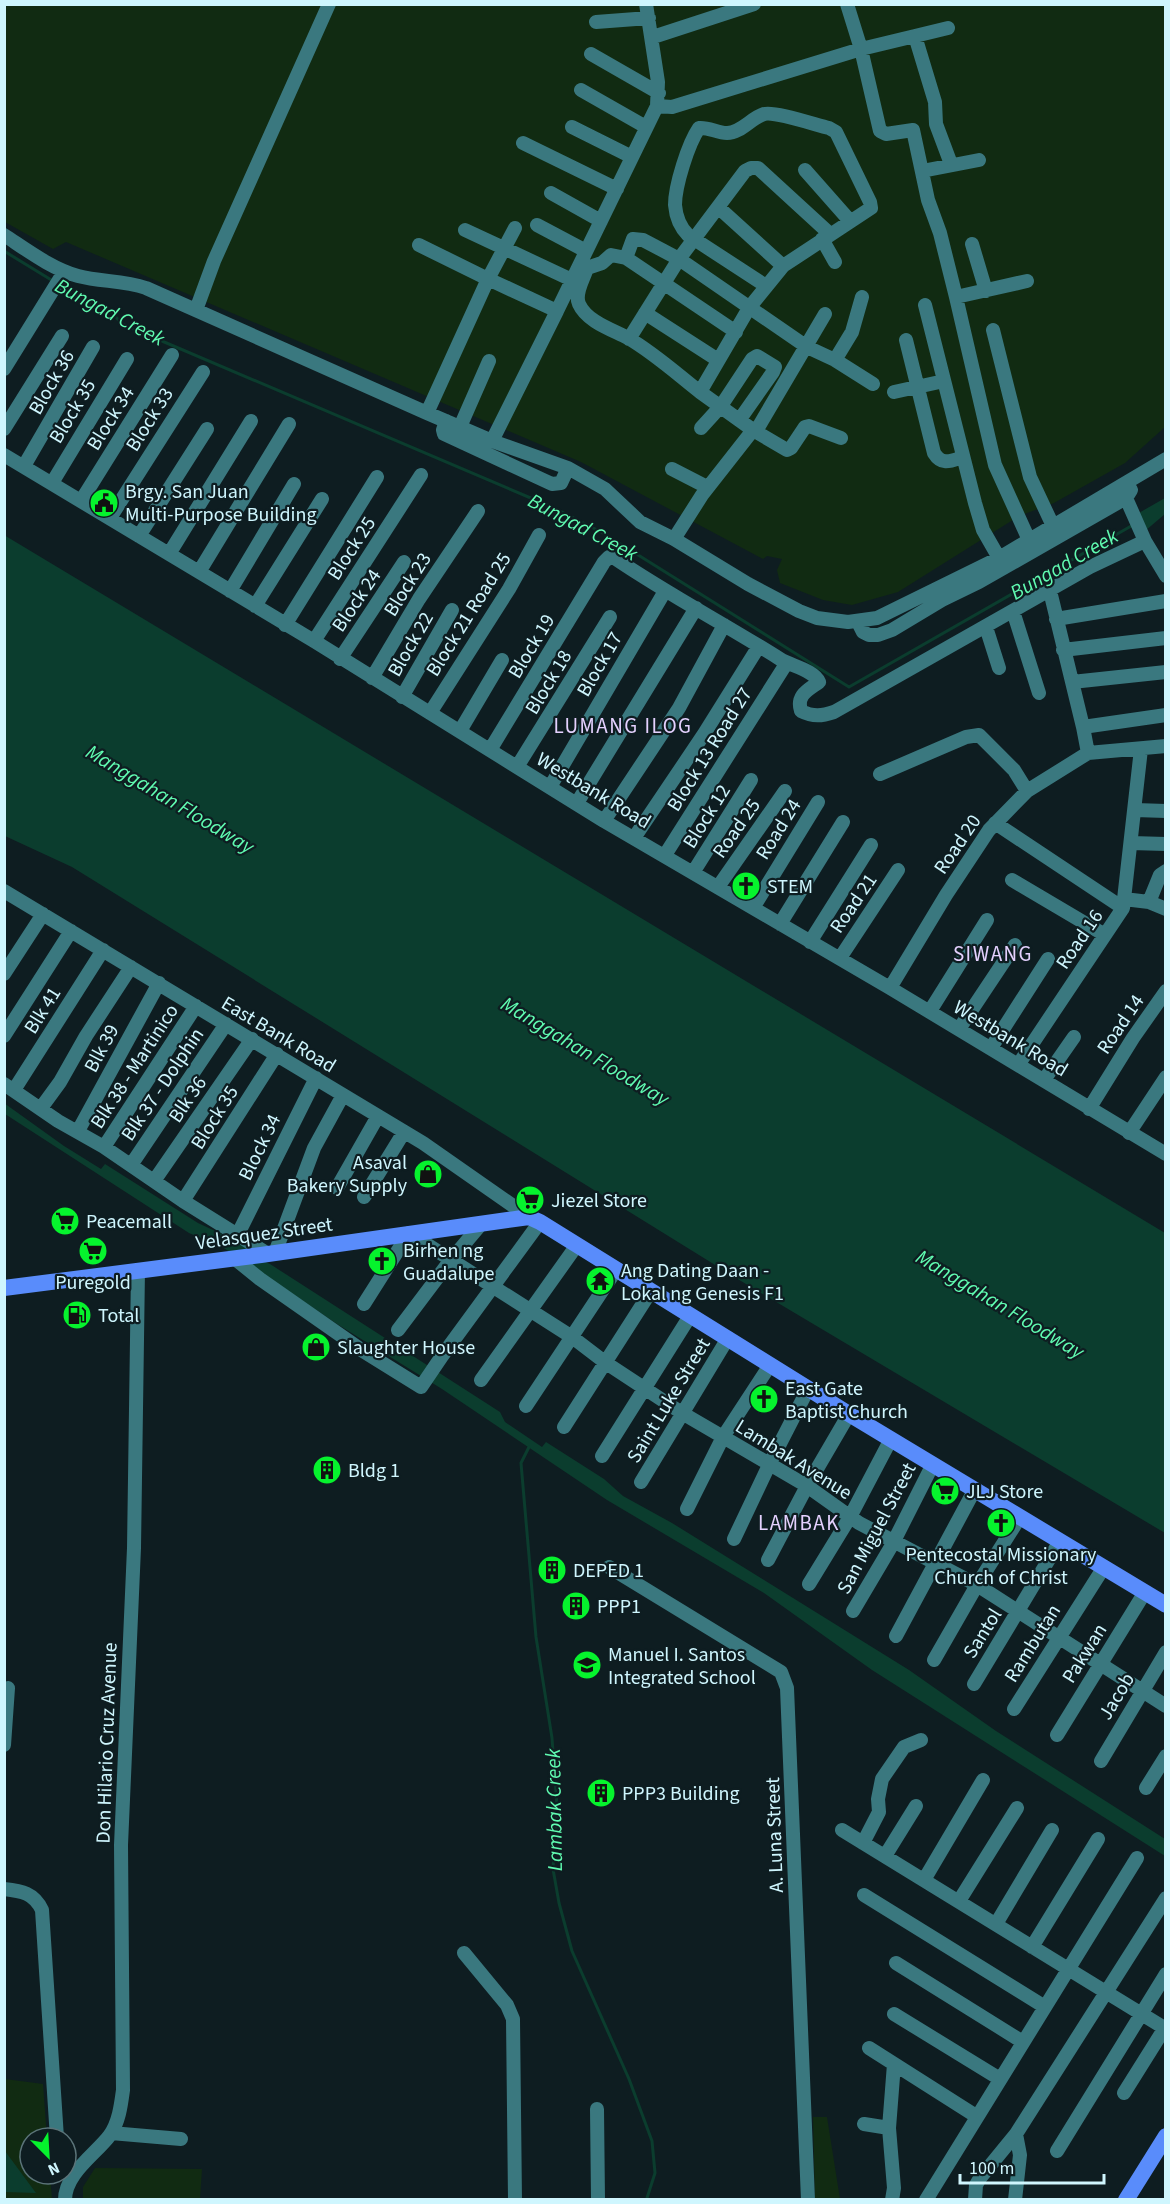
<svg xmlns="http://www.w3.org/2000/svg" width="1170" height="2204" font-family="'Source Sans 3',sans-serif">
	<rect width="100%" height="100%" fill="#0e1d21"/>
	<path fill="#112b12" d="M5,5H1165V427L1125,463L1054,503L1019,516L898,592L852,605L823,600L780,583L777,570L782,559L767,556L763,559L581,462L66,242L53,249L5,222Z
		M5,2079L43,2084L47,2138H30V2174H50L52,2199L5,2200Z
		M813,2117H827L840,2199H815Z
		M95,2168L202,2169L200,2199H83V2187Z"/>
	<path fill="#0b3d2e" d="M1165,498V514L1145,531L1137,514Z
		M4,535L1165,1233V1533L741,1281L72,867L5,836Z
		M4,1103L64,1146L101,1169L105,1164L198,1223L243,1244L259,1259L270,1264L500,1412L505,1422L542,1447L546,1442L604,1479L623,1496L672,1523L909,1670L996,1731L1165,1839V1856L872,1670L764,1593L607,1500L442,1389L337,1324L235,1255L222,1247L189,1233L5,1114Z
		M4,2151H5L36,2193L5,2192Z"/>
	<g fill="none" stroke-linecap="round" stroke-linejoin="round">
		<path stroke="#0b3d2e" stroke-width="3" d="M4,251L53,281
			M61,287C76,298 87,307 107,307L122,324L552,507L603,533L849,687L1133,525
			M529,1447L521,1463L536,1637L552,1738L557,1806L553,1869L559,1903L572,1951L629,2079L652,2141L655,2173L647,2198"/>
		<path stroke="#3a787f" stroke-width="14" d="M847,4L861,49L880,131L886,134L913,130L928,200L940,233L956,297L995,465L1029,540
			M596,22L649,18
			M915,36L948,28
			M653,37L754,4
			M591,54L659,93
			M581,90L646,127
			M657,106L672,107L861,49L915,36L935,102L936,124L951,164
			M572,127L632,157
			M523,143L617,189
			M805,170L850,221
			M922,171L979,160
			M551,193L601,221
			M718,207L783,266
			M537,225L586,251
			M465,230L572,280
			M4,235C27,250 52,269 78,276C101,282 123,280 146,288L427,413L492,441L568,468L605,489L640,522L674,539L748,584L799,611L817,618L848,622L877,618L999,558L1166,459
			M822,239L835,262
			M972,244L986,291
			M419,245L488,279L515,228
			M626,258L633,239L643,240L679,259L807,347L835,360L873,384
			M956,297L1027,281
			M925,305L975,503L983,530L999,558
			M196,310L214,261L329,4
			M557,311L657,106L658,82L646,4
			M645,313L718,360
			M825,314L759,426L753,430L787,450L791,448L805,427L809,426L841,438
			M993,330L1030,477L1053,526
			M629,339L679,259L745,171L751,168H758L830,234
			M906,340L934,453C942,466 951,461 963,457
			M835,360L852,332L862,297
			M4,369L64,272
			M700,392C677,374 654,353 628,338C613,330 587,322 579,304C574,293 584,279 587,268L602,263L611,255L626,258L736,332
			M894,392L944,381
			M427,413L488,279L557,311L492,441
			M446,421L443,430L444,434L552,484L561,483L568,468
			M460,427L489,361
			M701,428L721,406L752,359L757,356L775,367L773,372L740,419
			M4,429L62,336
			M4,455L314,641L604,821L890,988L1166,1154
			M24,466L93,347
			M672,469L707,487
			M52,483L127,359
			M1131,490L1126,498L1145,541L1166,576
			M81,501L172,355
			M110,518L203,372
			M139,536L207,429
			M674,539L702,495L753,430L700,392L749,308L783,266L871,208L870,202L836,132L829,128C816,125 775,111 764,114C751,118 741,133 727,133C717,133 709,127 699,128C688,144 675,186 675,205C676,217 680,227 688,235L766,286
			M169,554L251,421
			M199,572L289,424
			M230,591L294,484
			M1050,591L1083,727
			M255,606L322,499
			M1013,611L1039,693
			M1056,619L1166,601
			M858,622L863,632L869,635H878L892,630L942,600L979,582L1126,498
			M285,625L377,477
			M986,627L999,668
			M314,641L421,475
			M1063,650L1166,638
			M340,659L404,562
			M372,678L419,599L478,511
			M1072,682L1166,672
			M402,697L452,610
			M430,713L509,589L539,535
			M460,731L502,660
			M490,750L604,562L609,557H613C667,594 725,624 780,659C791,666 814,670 819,682C808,690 796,695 801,711C813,717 822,716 834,712L1090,567L1145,541
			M1088,753L1083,727L1166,715
			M517,767L610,617
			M880,774L966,737L979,735L1014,770L1027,791
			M550,787L665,591
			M577,803L696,608
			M1135,810L1166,811
			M604,821L679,708L724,625
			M995,823L1123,908
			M634,838L704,734L759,646
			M1131,843L1166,844
			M665,855L786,664
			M694,871L751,780
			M1012,880L1105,935
			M718,887L785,791
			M4,891L423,1143L529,1217
			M1124,899L1149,902L1166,909
			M1149,902L1160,875L1166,871
			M753,908L818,802
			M780,924L843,822
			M810,942L871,845
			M840,958L898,870
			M4,974L43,914
			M890,988L946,895L989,830L1027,791L1088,753L1166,746
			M930,1011L987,920
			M959,1029L1015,945
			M4,1036L71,931
			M991,1048L1048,959
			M1018,1065L1123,908L1141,749
			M1044,1080L1074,1037
			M4,1084L58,1121L104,1147L183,1201L268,1254
			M14,1090L103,950
			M41,1108L60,1082L86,1036L131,967
			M1089,1109L1133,1038L1166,991
			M78,1131L159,983
			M1129,1133L1166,1077
			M104,1147L196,1006
			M131,1165L226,1024
			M154,1181L252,1039
			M337,1188L378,1116
			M364,1197L404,1132
			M183,1201L277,1054
			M238,1234L316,1078
			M275,1253L314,1148L343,1095
			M234,1258L260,1279L363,1351L421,1387L442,1356L540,1222
			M364,1304L409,1233L572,1337L606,1363L682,1413L807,1486L859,1523L977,1585L1166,1706
			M398,1330L450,1261L482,1223
			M481,1380L577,1245
			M526,1406L616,1270
			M564,1427L651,1291
			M602,1456L690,1316
			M641,1482L728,1338
			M687,1509L723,1437L770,1365
			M734,1539L770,1463L808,1389
			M768,1560L807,1486L849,1414
			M609,1567L781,1672L787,1688L808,2200
			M809,1584L850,1517L891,1439
			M853,1611L892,1545L933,1464
			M896,1636L975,1489
			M934,1660L977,1585L1020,1517
			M974,1684L1060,1541
			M1014,1709L1104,1567
			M1057,1735L1145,1592
			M4,1745L8,1688
			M1101,1761L1166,1652
			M1146,1788L1166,1756
			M842,1830L1166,2029
			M863,1843L879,1812L878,1799L882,1779L904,1747L921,1740
			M885,1856L916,1806
			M924,1880L983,1780
			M4,1889C22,1891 34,1893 42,1910L57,2138
			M864,1895L1045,2007
			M959,1901L1017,1808
			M996,1924L1052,1830
			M1032,1947L1098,1839
			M464,1953L507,2005L513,2019L515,2200
			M896,1963L1023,2042
			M894,2014L1000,2079
			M869,2048L976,2116
			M1124,2093L1166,2026
			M597,2109L598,2200
			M864,2124L889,2128
			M111,2133L181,2139
			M1057,2151L1166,1974
			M65,2200C65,2173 96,2154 110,2135C119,2122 121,2105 123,2090L121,1845L134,1548L138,1270
			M892,2200L894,2188L889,2128L894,2064
			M926,2200L1137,1858
			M975,2200L976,2185L980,2178L1016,2134L1166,1898
			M1015,2200L1020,2155L1016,2134"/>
		<path stroke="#598cfb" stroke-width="16" d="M4,1288L261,1255L529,1217L540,1222L849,1414L1166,1605
			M1126,2200L1166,2136"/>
	</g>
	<defs>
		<g id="civic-disc" transform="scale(1.5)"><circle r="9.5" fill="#06f32d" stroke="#0e1d21"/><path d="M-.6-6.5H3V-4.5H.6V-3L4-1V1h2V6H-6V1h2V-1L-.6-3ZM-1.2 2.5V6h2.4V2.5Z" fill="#111"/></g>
		<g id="church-disc" transform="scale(1.5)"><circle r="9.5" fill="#06f32d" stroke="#0e1d21"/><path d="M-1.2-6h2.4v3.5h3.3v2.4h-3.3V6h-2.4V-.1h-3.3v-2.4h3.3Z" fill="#111"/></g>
		<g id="shop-disc" transform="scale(1.5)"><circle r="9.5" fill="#06f32d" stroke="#0e1d21"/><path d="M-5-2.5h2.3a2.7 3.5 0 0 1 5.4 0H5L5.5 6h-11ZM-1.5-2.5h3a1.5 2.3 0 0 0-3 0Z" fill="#111"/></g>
		<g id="supermarket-disc" transform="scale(1.5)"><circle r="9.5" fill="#06f32d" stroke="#0e1d21"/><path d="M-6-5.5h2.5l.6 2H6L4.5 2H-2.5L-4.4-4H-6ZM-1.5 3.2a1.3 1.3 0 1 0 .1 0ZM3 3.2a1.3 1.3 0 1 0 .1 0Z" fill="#111"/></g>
		<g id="temple-disc" transform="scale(1.5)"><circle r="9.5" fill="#06f32d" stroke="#0e1d21"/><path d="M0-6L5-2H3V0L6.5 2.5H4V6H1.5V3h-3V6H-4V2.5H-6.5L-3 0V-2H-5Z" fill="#111"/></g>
		<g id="fuel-disc" transform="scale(1.5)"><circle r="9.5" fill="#06f32d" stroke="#0e1d21"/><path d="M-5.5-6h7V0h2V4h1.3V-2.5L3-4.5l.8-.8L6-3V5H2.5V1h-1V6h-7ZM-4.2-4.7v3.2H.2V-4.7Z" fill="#111"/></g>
		<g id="building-disc" transform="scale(1.5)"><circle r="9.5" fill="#06f32d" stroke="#0e1d21"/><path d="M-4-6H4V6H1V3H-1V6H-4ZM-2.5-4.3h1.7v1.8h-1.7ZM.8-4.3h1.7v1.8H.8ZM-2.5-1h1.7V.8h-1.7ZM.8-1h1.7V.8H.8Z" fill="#111"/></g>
		<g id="school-disc" transform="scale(1.5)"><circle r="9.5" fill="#06f32d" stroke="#0e1d21"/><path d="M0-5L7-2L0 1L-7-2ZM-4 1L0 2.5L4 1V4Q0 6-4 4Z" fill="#111"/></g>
	</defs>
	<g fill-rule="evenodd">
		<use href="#civic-disc" x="104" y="503"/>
		<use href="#church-disc" x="746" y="886"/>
		<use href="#shop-disc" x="428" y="1174"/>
		<use href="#supermarket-disc" x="530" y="1200"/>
		<use href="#supermarket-disc" x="65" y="1221"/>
		<use href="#supermarket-disc" x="93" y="1251"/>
		<use href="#church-disc" x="382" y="1261"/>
		<use href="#temple-disc" x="600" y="1281"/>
		<use href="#fuel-disc" x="77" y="1315"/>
		<use href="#shop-disc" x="316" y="1347"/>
		<use href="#church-disc" x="764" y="1399"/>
		<use href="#building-disc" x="327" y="1470"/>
		<use href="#supermarket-disc" x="945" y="1491"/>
		<use href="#church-disc" x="1001" y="1523"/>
		<use href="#building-disc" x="552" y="1570"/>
		<use href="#building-disc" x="576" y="1606"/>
		<use href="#school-disc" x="587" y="1665"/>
		<use href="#building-disc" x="601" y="1793"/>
	</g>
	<g text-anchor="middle" stroke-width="4.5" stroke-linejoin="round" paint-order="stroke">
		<g font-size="20" fill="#cff6fe" stroke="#0e1d21">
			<text transform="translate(51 382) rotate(-60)" y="7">Block 36</text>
			<text transform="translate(72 411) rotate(-59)" y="7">Block 35</text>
			<text transform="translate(110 418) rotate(-58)" y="7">Block 34</text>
			<text transform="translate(149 419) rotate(-58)" y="7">Block 33</text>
			<text transform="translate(351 548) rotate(-57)" y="7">Block 25</text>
			<text transform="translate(407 584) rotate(-58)" y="7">Block 23</text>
			<text transform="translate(356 600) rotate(-56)" y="7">Block 24</text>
			<text transform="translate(468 614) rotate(-58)" y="7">Block 21 Road 25</text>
			<text transform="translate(410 644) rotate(-60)" y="7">Block 22</text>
			<text transform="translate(531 646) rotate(-59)" y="7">Block 19</text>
			<text transform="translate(599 664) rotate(-60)" y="7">Block 17</text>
			<text transform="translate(548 682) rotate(-59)" y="7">Block 18</text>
			<text transform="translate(709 749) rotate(-58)" y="7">Block 13 Road 27</text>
			<text transform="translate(594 790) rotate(31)" y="7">Westbank Road</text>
			<text transform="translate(706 816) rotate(-58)" y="7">Block 12</text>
			<text transform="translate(736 828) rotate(-55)" y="7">Road 25</text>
			<text transform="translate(778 829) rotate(-58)" y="7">Road 24</text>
			<text transform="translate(957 844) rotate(-56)" y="7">Road 20</text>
			<text transform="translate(853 903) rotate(-56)" y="7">Road 21</text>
			<text transform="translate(1079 939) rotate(-56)" y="7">Road 16</text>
			<text transform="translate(42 1010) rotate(-58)" y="7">Blk 41</text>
			<text transform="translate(1120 1024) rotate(-56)" y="7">Road 14</text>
			<text transform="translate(279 1034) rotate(31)" y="7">East Bank Road</text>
			<text transform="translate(1011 1038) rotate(31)" y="7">Westbank Road</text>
			<text transform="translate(101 1048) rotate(-62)" y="7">Blk 39</text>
			<text transform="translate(134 1066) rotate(-57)" y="7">Blk 38 - Martinico</text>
			<text transform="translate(162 1084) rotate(-56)" y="7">Blk 37 - Dolphin</text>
			<text transform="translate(187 1099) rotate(-56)" y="7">Blk 36</text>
			<text transform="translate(214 1117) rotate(-58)" y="7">Block 35</text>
			<text transform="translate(259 1147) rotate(-64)" y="7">Block 34</text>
			<text transform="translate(264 1233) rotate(-8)" y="7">Velasquez Street</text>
			<text transform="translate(668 1400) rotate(-59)" y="7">Saint Luke Street</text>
			<text transform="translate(794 1459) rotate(32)" y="7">Lambak Avenue</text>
			<text transform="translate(876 1528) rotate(-62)" y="7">San Miguel Street</text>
			<text transform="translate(982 1633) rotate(-58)" y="7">Santol</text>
			<text transform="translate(1032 1643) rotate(-58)" y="7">Rambutan</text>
			<text transform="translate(1084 1653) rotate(-58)" y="7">Pakwan</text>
			<text transform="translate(1116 1696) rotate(-59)" y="7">Jacob</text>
			<text transform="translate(106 1743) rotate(-88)" y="7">Don Hilario Cruz Avenue</text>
			<text transform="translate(774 1835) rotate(-92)" y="7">A. Luna Street</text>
		</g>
		<g font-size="20" fill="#cff6fe" stroke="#0e1d21" text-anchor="start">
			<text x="125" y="498">Brgy. San Juan<tspan x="125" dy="23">Multi-Purpose Building</tspan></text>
			<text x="767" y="893">STEM</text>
			<text x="407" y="1169" text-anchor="end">Asaval<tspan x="407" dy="23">Bakery Supply</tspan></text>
			<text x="551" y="1207">Jiezel Store</text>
			<text x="86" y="1228">Peacemall</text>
			<text x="403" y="1257">Birhen ng<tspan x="403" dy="23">Guadalupe</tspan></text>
			<text x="621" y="1277">Ang Dating Daan -<tspan x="621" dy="23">Lokal ng Genesis F1</tspan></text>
			<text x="93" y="1289" text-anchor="middle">Puregold</text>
			<text x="98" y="1322">Total</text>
			<text x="337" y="1354">Slaughter House</text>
			<text x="785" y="1395">East Gate<tspan x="785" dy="23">Baptist Church</tspan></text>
			<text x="348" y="1477">Bldg 1</text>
			<text x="966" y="1498">JLJ Store</text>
			<text x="1001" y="1561" text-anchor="middle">Pentecostal Missionary<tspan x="1001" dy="23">Church of Christ</tspan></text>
			<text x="573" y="1577">DEPED 1</text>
			<text x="597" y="1613">PPP1</text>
			<text x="608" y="1661">Manuel I. Santos<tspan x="608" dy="23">Integrated School</tspan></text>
			<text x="622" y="1800">PPP3 Building</text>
		</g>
		<g font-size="21" font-style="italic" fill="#60fbb1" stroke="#0e1d21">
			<text transform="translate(110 312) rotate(28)" y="7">Bungad Creek</text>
			<text transform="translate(583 527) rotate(28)" y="7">Bungad Creek</text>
			<text transform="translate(1064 564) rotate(-30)" y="7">Bungad Creek</text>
			<text transform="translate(170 799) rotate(31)" y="7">Manggahan Floodway</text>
			<text transform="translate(585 1051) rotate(31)" y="7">Manggahan Floodway</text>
			<text transform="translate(1000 1304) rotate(31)" y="7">Manggahan Floodway</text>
			<text transform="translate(554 1810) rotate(-91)" y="7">Lambak Creek</text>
		</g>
		<g font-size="21" letter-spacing="1.5" fill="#e4d1fe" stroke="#0e1d21">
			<text x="623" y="733">LUMANG ILOG</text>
			<text x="993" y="961">SIWANG</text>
			<text x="799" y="1530">LAMBAK</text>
		</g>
	</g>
	<rect width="1170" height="2204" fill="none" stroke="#cff6fe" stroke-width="12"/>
	<g transform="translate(48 2156) rotate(156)"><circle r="28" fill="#0e1d21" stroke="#5b7479" stroke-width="1.5"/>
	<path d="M0-4.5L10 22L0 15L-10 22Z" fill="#06f32d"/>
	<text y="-9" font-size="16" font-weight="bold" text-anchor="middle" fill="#cff6fe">N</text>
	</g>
	<path d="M960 2174v9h144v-9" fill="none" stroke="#cff6fe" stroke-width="3"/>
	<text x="969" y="2174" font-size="18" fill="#cff6fe" stroke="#0e1d21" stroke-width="4.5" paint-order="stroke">100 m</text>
</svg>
